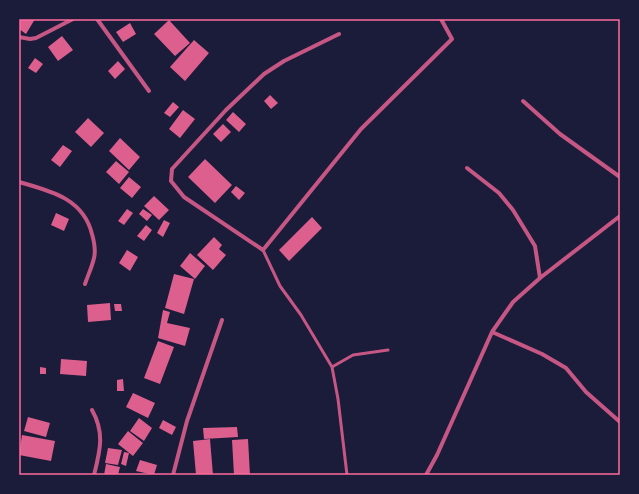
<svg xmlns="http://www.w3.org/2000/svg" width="639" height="494" font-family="Figtree,sans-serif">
	<rect width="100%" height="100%" fill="#1b1b3a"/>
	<path fill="#dd5f8e" d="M19,19H35L26,34L19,29Z
		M169,20L190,43L175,56L154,34Z
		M130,23L136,34L123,42L116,32Z
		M62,36L73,50L58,61L48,47Z
		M194,40L209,53L185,81L170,67Z
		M35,58L43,64L36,73L28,68Z
		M118,61L125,69L115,79L108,71Z
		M270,95L278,103L271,109L264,101Z
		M173,102L179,107L170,117L164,113Z
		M183,110L195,119L180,138L169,129Z
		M233,112L246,124L239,132L226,120Z
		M88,118L104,133L91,147L75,132Z
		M223,124L231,132L221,142L213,134Z
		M120,138L140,157L129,170L109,151Z
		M63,145L72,151L60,167L51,160Z
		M205,159L232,185L215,203L188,177Z
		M116,161L129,172L119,184L106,172Z
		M129,177L141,187L132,198L120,188Z
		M236,186L245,193L239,200L231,192Z
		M154,196L169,210L159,220L144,206Z
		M127,209L133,213L124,225L118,221Z
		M143,209L152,215L147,221L139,214Z
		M56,213L69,219L64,231L51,225Z
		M312,217L322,228L289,261L279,250Z
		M164,220L170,223L163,237L157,233Z
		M146,225L152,230L144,241L137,236Z
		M214,237L222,245L219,249L226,255L213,270L197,255Z
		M127,250L138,257L130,271L119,263Z
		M190,253L205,266L195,279L180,266Z
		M174,274L194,279L184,314L165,308Z
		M110,303L111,320L88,322L87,305Z
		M114,304H121L122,311H115Z
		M163,310L170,312L167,323L190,328L185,346L158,338Z
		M158,341L174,347L160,384L144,378Z
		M61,359L87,361L86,376L60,374Z
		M40,367L46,368V374H40Z
		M123,379L124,391H117V380Z
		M133,393L155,403L148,418L126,407Z
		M28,417L50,423L46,437L24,431Z
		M139,418L152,428L144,441L130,431Z
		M163,420L176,427L172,435L159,428Z
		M237,427L238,437L204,439L203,428Z
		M128,431L143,443L133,456L118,444Z
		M22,435L55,441L51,461L19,455Z
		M210,439L213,475H196L193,441Z
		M248,439L250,475H234L232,440Z
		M108,448L122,450L118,465L105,463Z
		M124,452L129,453L126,466L121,464Z
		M140,460L157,465L154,475L136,471Z
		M106,464L120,467L118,475H104Z"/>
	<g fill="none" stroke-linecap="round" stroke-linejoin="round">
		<path stroke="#c65784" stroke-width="3" d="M263,250L280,286L301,315L332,367L338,399L347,475
			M332,367L353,355L388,350"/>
		<path stroke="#c65784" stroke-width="4" d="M97,19L149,91
			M339,34L284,61L264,74L226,110L172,169L171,181L184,197L263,250L361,129L452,39L441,19
			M19,37L30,39L36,38L73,19
			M523,101L560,134L620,177
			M467,168L499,193L513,210L535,246L540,278
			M19,182C50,191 83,198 92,234C94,241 96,250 94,258C92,267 88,275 85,284
			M492,332L542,354L566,368L586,392L620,422
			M92,410C105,433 100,451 94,475
			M173,475L187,421L222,320
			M426,475L437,455L492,332L513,302L540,278L620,216"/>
	</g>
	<rect width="639" height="494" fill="none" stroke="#1b1b3a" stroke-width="40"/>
	<rect x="20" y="20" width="599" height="454" fill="none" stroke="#ff6b9d" stroke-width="1.5"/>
</svg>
